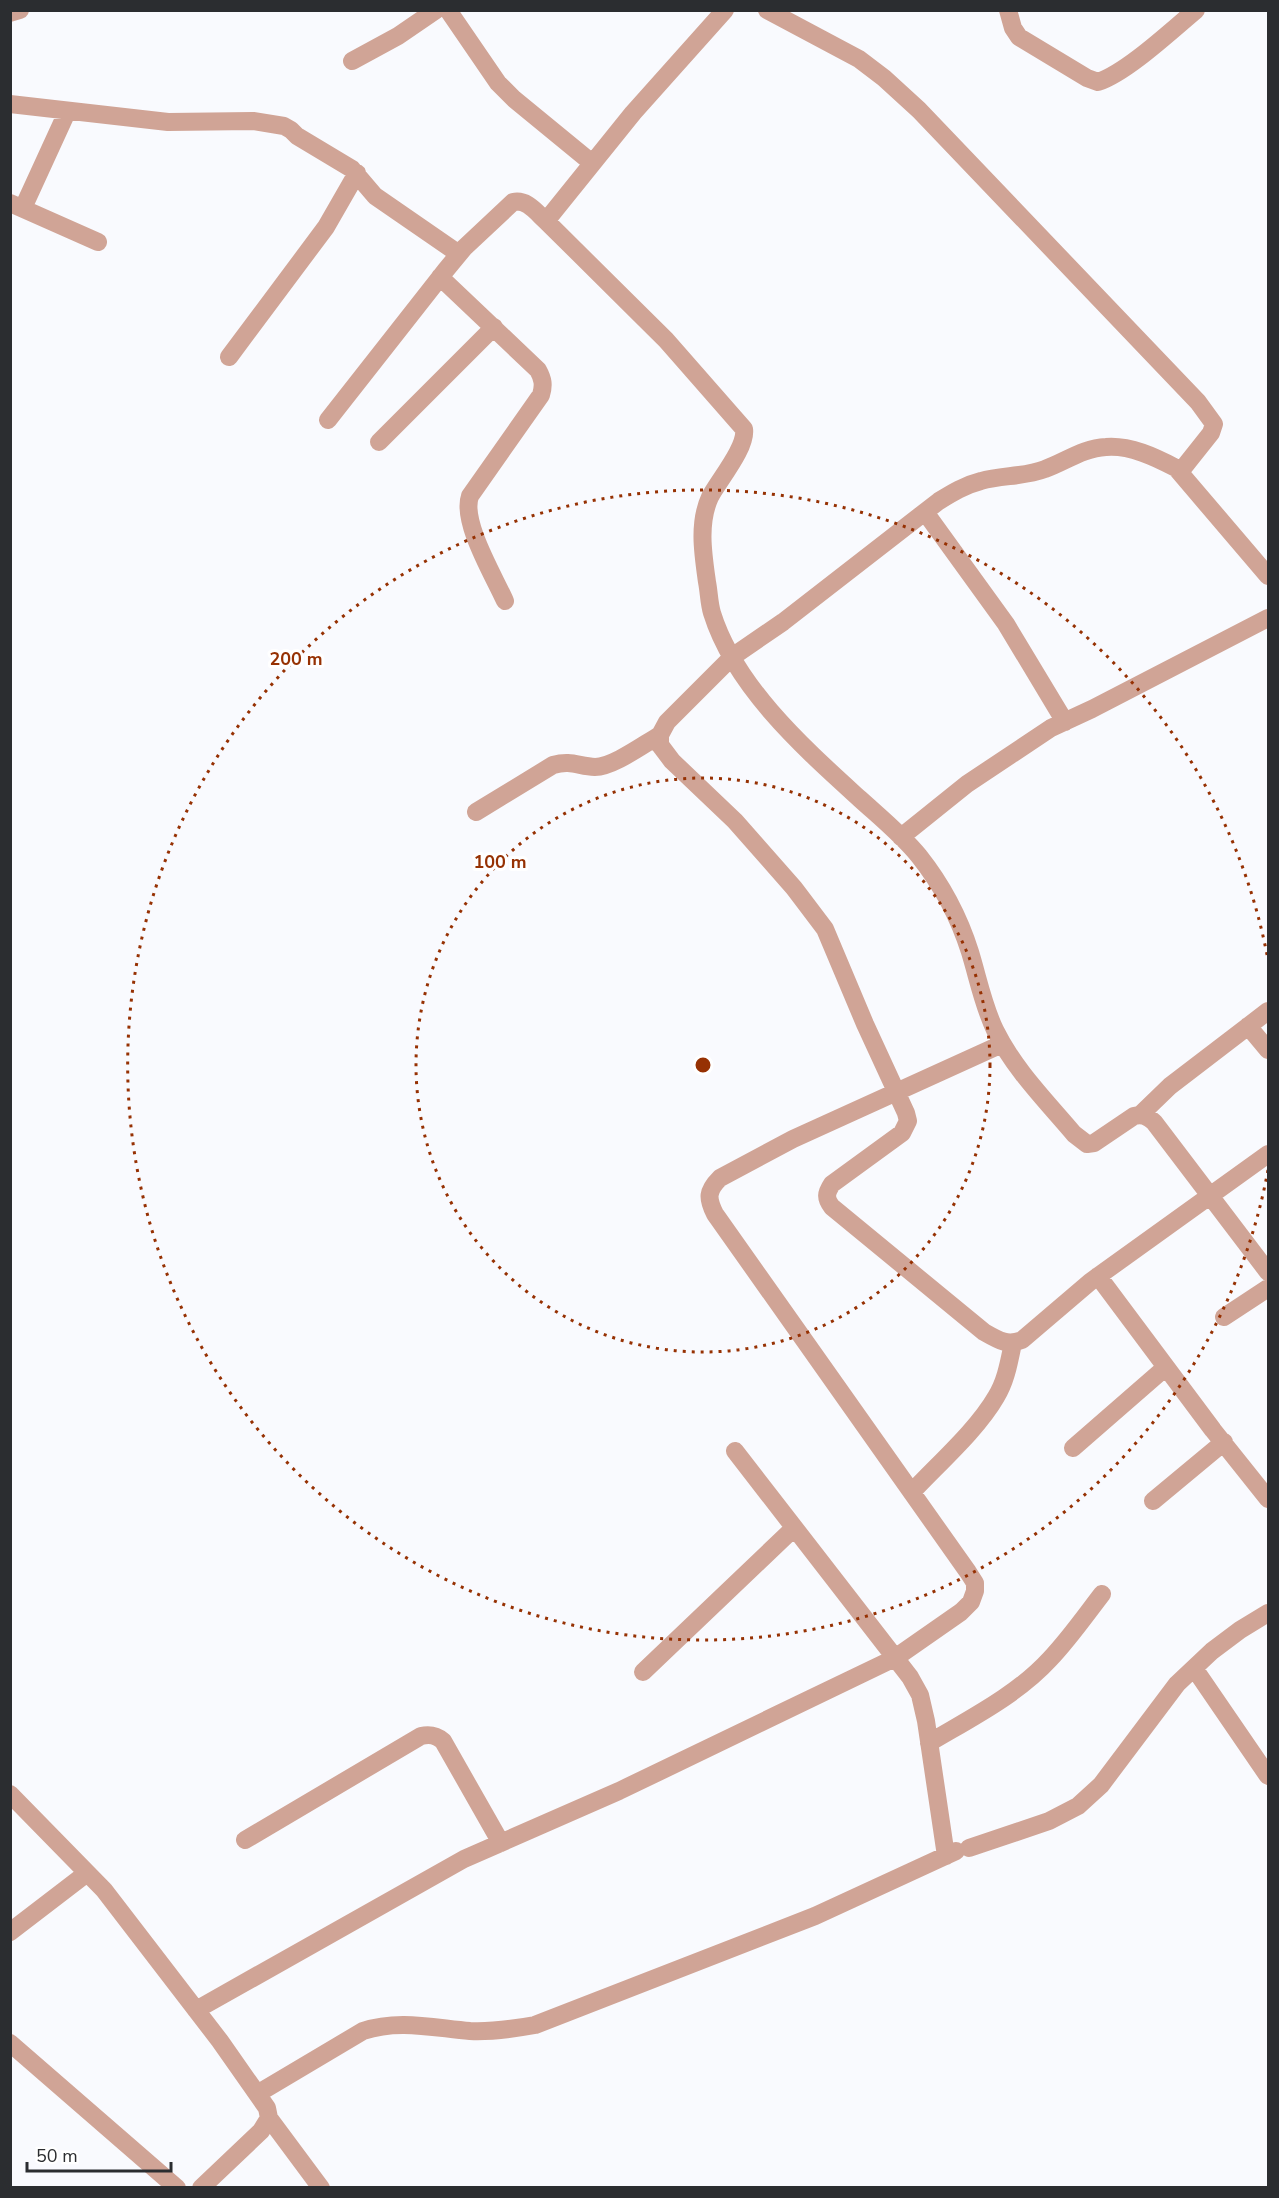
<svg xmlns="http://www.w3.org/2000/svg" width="1279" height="2198" font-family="'Nunito Sans',sans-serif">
	<rect width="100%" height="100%" fill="#f9fafe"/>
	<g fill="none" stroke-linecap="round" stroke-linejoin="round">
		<path stroke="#d0a496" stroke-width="18" d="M448,10L498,83L514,99L592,163
			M767,10L859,59L884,78L919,110L1198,402L1214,424L1211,433L1180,472
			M1008,10L1013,28L1019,37L1087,78L1098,82C1126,73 1171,31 1196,10
			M10,13L20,10
			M352,61L398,36L436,10
			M10,104L168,122L253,121L284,126L291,130L297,136L352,169L375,196L459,254
			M10,203L98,242
			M23,208L67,112
			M546,221L633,113L725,10
			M440,277L538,370C543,379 544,385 541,395L470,496C461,522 494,576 505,601
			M229,357L326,227L357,173
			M328,420L445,271L464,248L513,202C527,199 536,212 546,221L666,340L744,429C747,447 719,480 710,497C698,523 703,554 707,582C709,592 709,603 712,613C735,687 804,748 860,799C881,818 902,835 919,856C942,885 959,917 970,952C978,978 983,1005 995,1030C1014,1069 1047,1102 1074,1134L1087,1144L1094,1143L1134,1116C1142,1114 1147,1116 1154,1122L1268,1272
			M379,442L494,327
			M925,512L1006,624L1065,722
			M1268,576L1176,468C1155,457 1130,445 1106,447C1083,448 1065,462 1045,469C1025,477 1001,475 981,481C965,485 952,493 939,501L783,622L732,657L667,722L660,735V745L672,761L735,821L794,888L825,929L865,1024L906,1113L908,1121L902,1133L832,1184C826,1193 825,1198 832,1207L984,1332C998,1340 1007,1346 1022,1340L1090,1282L1268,1154
			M476,812L553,765C571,760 578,766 595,767C613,767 644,744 660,735
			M901,837L967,784L1051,728L1092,709L1268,618
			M1248,1026L1268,1050
			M1140,1115L1170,1086L1268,1011
			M1098,1276L1213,1430L1268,1499
			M1224,1317L1268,1288
			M1073,1448L1166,1367
			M735,1451L910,1677L920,1695L926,1721L946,1856
			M912,1492C938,1464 977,1430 996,1397C1006,1381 1009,1362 1013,1343
			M1153,1501L1224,1442
			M1194,1668L1268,1776
			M643,1672L794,1528
			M929,1743C971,1718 1017,1695 1050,1659C1069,1639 1085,1616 1102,1594
			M10,1794L104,1890L220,2041L267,2108L269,2118L261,2131L201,2188
			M245,1840L421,1736C430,1734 436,1735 443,1741L501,1843
			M969,1848L1049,1821L1078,1806L1101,1785L1177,1684L1212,1651L1240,1630L1268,1613
			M10,1932L87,1873
			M196,2010L464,1859L619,1791L895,1658L961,1612L971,1602L975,1591V1583L968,1572L715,1214C707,1198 707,1191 720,1178L793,1139L1002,1044
			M10,2043L177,2188
			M257,2094L363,2031C398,2019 434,2028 470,2031C492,2032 513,2029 535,2025L815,1916L956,1851
			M269,2118L321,2188"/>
	</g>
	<g fill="none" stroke="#963103" stroke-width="3" stroke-dasharray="3 6">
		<circle cx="703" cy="1065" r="287"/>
		<path d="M1268 1170A575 575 0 1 1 1268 960"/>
	</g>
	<circle cx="703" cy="1065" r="9" fill="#963103" stroke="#fff" stroke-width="3"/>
	<g font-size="18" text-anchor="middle" font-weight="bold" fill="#963103" stroke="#fff" stroke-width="6" stroke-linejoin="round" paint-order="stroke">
		<text x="296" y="665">200 m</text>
		<text x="500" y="868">100 m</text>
	</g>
	<rect width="1279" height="2198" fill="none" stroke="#2b2d30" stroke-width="24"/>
	<path d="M27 2162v9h144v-9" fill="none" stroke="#2b2d30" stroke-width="3"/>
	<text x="36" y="2162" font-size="18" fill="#2b2d30" stroke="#ffffff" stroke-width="4.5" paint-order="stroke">50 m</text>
</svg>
